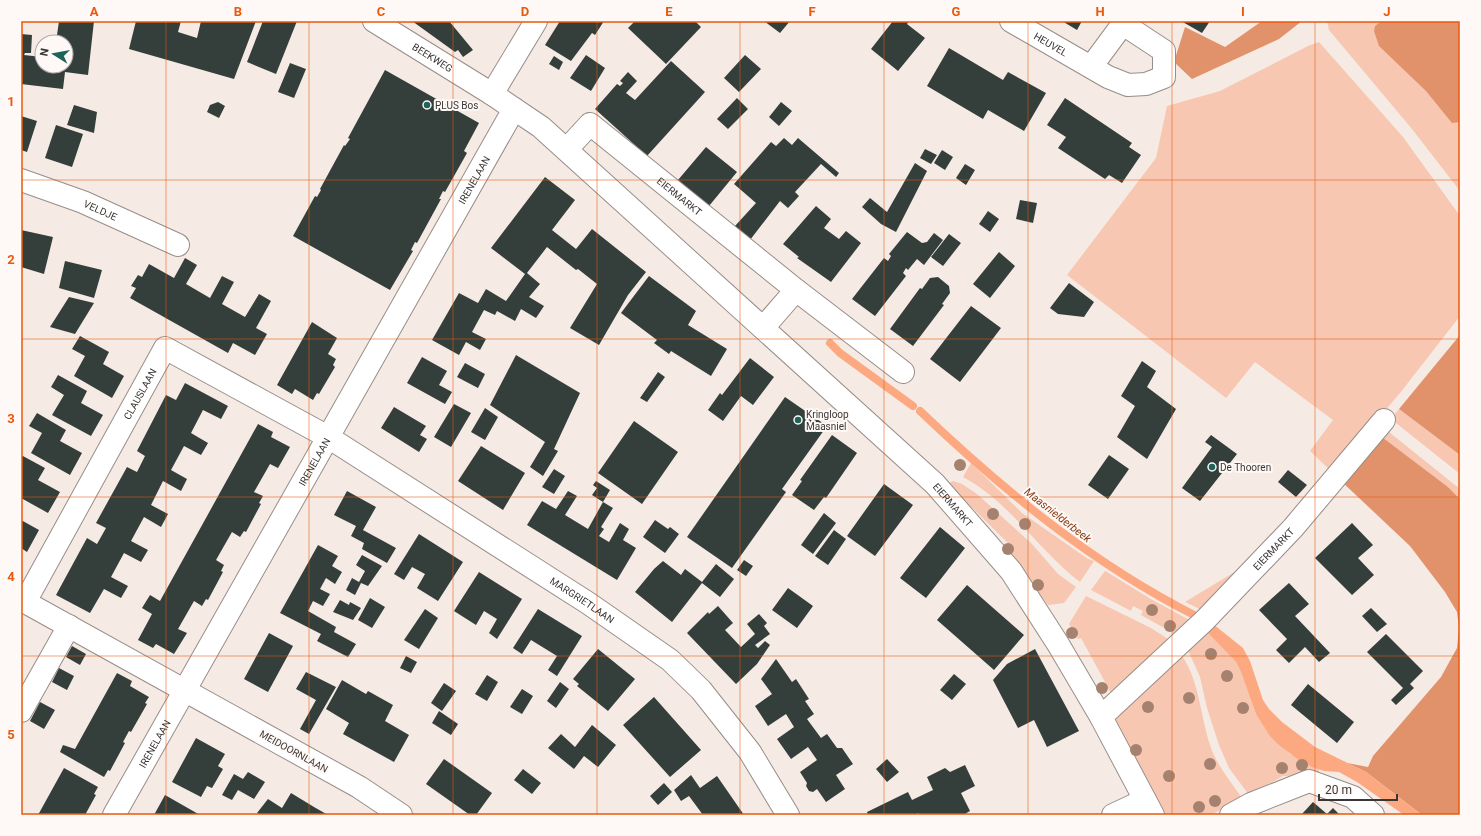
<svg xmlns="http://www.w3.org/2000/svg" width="1481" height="836" font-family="Roboto,sans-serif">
	<rect width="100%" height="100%" fill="#f6eae4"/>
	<path fill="#f7c7b1" d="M1327,21H1381L1375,26L1452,122H1460V191L1412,129L1329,30Z
		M1319,42L1403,137L1460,216V316L1400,393L1237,585L1180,637L1141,615L1143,611L1133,606L1131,611L1091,590L1105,571L1107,572L1149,598L1191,621V623L1204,611L1185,602L1251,562L1330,470L1310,451L1333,420L1255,362L1226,398L1067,275L1156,158L1167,106L1220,91L1308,46Z
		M1399,409L1460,455V474L1391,419Z
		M1384,428L1460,489V499L1448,487L1378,434Z
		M971,463L1022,513L1088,559L1094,561L1080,582C1038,550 1010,502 963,477Z
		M953,481L962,484L977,494L1032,544L1058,574L1076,587L1064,603L1048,605L1005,548L1009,544L948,484Z
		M1086,596L1151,628L1174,643L1111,693L1081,638L1078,639L1069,624Z
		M1206,631L1236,662L1241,672L1256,714L1290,754L1319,769V775L1283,776L1249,795L1229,768L1219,745L1207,708L1200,677L1187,648Z
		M1179,652C1200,678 1200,717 1211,748C1218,767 1231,782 1242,798L1211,815H1164L1115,720L1125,702Z"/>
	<path fill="#e2926a" d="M1262,21H1302L1279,39L1192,79L1174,62L1185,27L1225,47Z
		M1381,21H1460V122L1452,123L1426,91L1379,46L1374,31L1375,26Z
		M1460,335V455L1399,409Z
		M1378,434L1448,487L1460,499V815H1422L1366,772L1347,763L1368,767L1373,756L1441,677L1457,648L1459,628L1457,612L1445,592L1410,546L1340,480Z"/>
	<path fill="#fca981" d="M1213,624L1243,648L1250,661L1263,700L1269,709L1282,722L1315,747L1366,772L1422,815H1404L1357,782L1339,772L1324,771L1312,767L1300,761L1279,745L1270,736L1256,714L1241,672L1236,662L1206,631Z"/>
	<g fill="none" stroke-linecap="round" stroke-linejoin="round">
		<path stroke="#fca981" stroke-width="8" d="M830,343L840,353L913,406
			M920,411C1004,491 1093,564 1196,616"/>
	</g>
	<path fill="#343f3c" d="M59,21H94L88,75L65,72L63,89L21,84V34L32,35L31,53H25L24,55L42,57V66H66V42H56Z
		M136,21H181L178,32L197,38L201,21H256L234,79L129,49Z
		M263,21H297L276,74L247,62Z
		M412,21H449L473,50L463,57L458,50L455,52Z
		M560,21H604L595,35L592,33L571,61L545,45Z
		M635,21H695L701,27L666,64L628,28Z
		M764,21H790L780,33Z
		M893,21H909L907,24L925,38L898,71L871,49Z
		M1062,21H1082L1077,30Z
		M1181,21H1210L1202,33Z
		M949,48L1003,80L1008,72L1046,93L1024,131L988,110L983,119L927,86Z
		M586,55L605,68L591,91L570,78Z
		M745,55L761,69L739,92L724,78Z
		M554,56L563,62L559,70L549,64Z
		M671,61L705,92L647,156L595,109L617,84L620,86L623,83L620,81L628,72L637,81L626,93L635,100Z
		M290,63L306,69L294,98L278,92Z
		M385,70L479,123L464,151L467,153L445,192L443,191L439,199H441L417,243L415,242L411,250L413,251L390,290L293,236L315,196L317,197L321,190L320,189L344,145L345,146L350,139L348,138Z
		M737,98L748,109L728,129L717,119Z
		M1065,98L1132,143L1129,147L1141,155L1122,183L1109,175L1105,179L1058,148L1066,137L1047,125Z
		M218,102L225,106L219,118L207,112L210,105Z
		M781,102L792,111L779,126L769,117Z
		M74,105L97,112L94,133L67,125Z
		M21,116L37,121L27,152L21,150Z
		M56,125L83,134L72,167L45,158Z
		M784,138L792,145L798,138L839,173L836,177L821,164L795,192L799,196L788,208L780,201L750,240L735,226L756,203L734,184L771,142L776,146Z
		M706,147L737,172L709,206L678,180Z
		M925,149L937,155L931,164L920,158Z
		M942,150L953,157L945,170L934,163Z
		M915,163L927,171L896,232L881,224L862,207L870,198L887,212Z
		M965,164L975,170L966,185L956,178Z
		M545,177L575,200L552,230L576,249L592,229L646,272L628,295L599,345L570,328L597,284L578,269L576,270L547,247L527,273L540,284L529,297L544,306L536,318L521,309L515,321L497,311L495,315L484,310L472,332L486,339L480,350L466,342L459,355L432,340L459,293L478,303L486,289L506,301L525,274L491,248Z
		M1020,200L1037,203L1033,223L1016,219Z
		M816,206L831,219L824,228L839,239L846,231L861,243L831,282L797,258L799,257L783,244Z
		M988,211L999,219L990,232L979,224Z
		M21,230L53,237L44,274L21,267Z
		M907,232L922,243L927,242L934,233L943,240L924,265L917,259L908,270L906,268L903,273L906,276L875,316L852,299L884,258L888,261L891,256L889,254Z
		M949,234L961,243L943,266L931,257Z
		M999,252L1015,266L990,298L973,284Z
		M185,258L197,265L186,284L210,298L222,276L234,282L222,304L245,317L259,294L271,301L256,328L267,334L255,355L233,343L228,353L130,298L136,288L131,286L138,275L142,277L149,264L174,278Z
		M65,261L102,270L94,298L59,288Z
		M649,276L696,311L688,325L727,349L711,376L671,351L669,354L654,343L657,340L621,313Z
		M938,277L949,286L950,293L942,304L944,305L913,346L890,329L920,288L922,289L930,278Z
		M1069,283L1094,302L1084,317L1058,314L1050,308Z
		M69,297L94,303L75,334L50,327Z
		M971,306L1001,328L960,382L930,359Z
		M312,322L337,338L328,354L336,359L333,365L335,367L319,394L317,393L313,400L295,389L292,394L277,385Z
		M80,336L109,352L103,364L124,376L112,398L74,376L85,356L72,349Z
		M516,355L580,393L554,449L558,451L543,476L530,467L545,442L490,405Z
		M422,357L447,371L439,385L452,392L445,404L407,383Z
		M750,358L774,377L753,405L741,396L723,421L708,410L720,393L722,395Z
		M1142,361L1156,371L1147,387L1176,409L1147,459L1117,437L1135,406L1121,396Z
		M465,363L485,374L478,388L457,377Z
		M658,372L665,377L647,402L640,398Z
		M58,375L87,391L81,403L103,415L91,436L52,415L64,395L51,387Z
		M185,383L228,406L221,419L203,410L191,433L208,443L201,455L184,446L171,470L187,479L181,491L163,481L151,505L168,514L161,527L144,517L131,541L148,550L141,562L124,553L111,577L128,586L121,598L104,589L90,613L56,595L87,538L97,544L106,528L96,523L127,467L137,472L145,456L137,451L166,395L176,400Z
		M785,397L827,426L782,489L786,492L732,568L687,537Z
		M454,404L471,413L451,447L434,437Z
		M394,407L426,426L420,435L427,439L419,452L381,428Z
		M485,408L498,417L485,440L471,432Z
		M37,413L66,430L60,441L82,453L70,475L31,453L42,433L29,426Z
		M634,421L678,452L642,504L598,473Z
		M258,424L273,432L271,437L290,447L278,468L270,464L254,492L263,496L259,503L261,504L246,532L244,531L240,537L232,532L216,560L224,565L221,571L223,572L208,600L206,599L202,606L194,601L178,629L187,633L174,654L156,644L153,648L138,640L152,614L142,608L150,595L160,601Z
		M832,435L857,453L826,498L824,497L814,510L792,495L802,481L800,480Z
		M1211,435L1237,454L1200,501L1182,488L1212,447L1205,442Z
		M481,446L525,473L503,510L458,481Z
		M21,455L45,468L38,480L60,492L48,513L21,498Z
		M1109,455L1129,469L1108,499L1088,485Z
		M554,469L565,476L554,494L542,487Z
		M1288,470L1307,485L1296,497L1278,482Z
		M596,481L610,490L603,502L592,495L597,488L593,485Z
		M884,484L913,505L875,556L847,536Z
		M347,491L376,507L363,530L396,548L387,563L362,549L364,543L351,536L356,526L334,515Z
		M568,491L577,496L565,515L588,529L603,502L613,508L601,527L604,529L599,536L609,542L620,523L629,529L623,540L636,548L617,580L527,525L542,501L556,509Z
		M824,513L836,523L813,554L801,545Z
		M21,520L39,530L27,552L21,548Z
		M655,520L668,529L670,527L679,534L665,553L643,537Z
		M1352,523L1373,545L1358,558L1374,575L1352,595L1315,558Z
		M940,527L965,548L926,598L900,578Z
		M834,530L846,539L828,565L815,556Z
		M419,534L463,562L438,601L417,588L425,574L412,567L404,580L394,574Z
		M318,545L338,556L332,566L342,572L335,584L326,578L320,589L330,594L323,606L313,601L308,611L336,627L334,632L356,644L348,657L317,641L321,634L280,613Z
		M362,555L382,566L368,586L361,583L355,595L346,590L352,578L359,582L365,571L356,565Z
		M744,560L753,566L746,576L737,570Z
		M663,561L681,575L685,569L702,582L716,564L734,579L720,597L702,583L672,622L635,592L654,569Z
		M479,572L522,599L497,639L489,633L497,619L484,611L476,625L454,611Z
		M1289,583L1309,604L1295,616L1330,653L1319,662L1305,647L1289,663L1276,650L1287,639L1259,610Z
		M967,585L1024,635L994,670L937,620Z
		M788,588L813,606L797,628L772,610Z
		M370,598L385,607L372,628L358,620Z
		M340,600L349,605L350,602L361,608L353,620L333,612Z
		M718,606L733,623L725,630L741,647L755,634L747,624L759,614L767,623L764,626L770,634L755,645L758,648L765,641L770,645L757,664L736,684L687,633L708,612L709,614Z
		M1371,608L1387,624L1377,632L1362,616Z
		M425,609L438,618L419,649L404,640Z
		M538,609L582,636L557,676L548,670L557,656L531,640L522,654L513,648Z
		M269,633L293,646L268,692L244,679Z
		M1386,634L1423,671L1410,684L1414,688L1396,705L1391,700L1403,688L1367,652Z
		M72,646L86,654L80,665L66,657Z
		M598,649L635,679L608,711L577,686L579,684L573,679Z
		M1035,649L1079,731L1047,747L1034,720L1018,728L993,680L1007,664Z
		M406,656L417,662L411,673L400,668Z
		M776,659L792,682L796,679L809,699L805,701L814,714L807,719L821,738L827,734L837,748H842L853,764L836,775L845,789L826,802L817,789L813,792L809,791L806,786L807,783L800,772L817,760L808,747L791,759L777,739L794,727L786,714L768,726L755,706L772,694L761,679Z
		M59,668L74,676L67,690L52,682Z
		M306,672L336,687L309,734L300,729L316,700L296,689Z
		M117,673L132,681L130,686L149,697L145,703L147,704L131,732L129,731L123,742L125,743L110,771L108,770L104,777L60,752L63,745L75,749Z
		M954,674L966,684L952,700L940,690Z
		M487,675L498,682L487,701L475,694Z
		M342,680L366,694L368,691L393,705L385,721L409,735L394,762L343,734L349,723L326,709Z
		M560,682L569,689L556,708L547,701Z
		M444,683L456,691L442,711L431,703Z
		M1308,684L1354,722L1337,743L1291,705Z
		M522,689L533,696L522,714L510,707Z
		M654,697L701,750L670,777L623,725Z
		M40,702L55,710L44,729L30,721Z
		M439,711L458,724L451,735L432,723Z
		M592,725L616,745L598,767L584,756L574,769L548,748L561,734L575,747Z
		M196,738L225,754L218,766L223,769L212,788L207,786L201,797L172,782Z
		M444,759L492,793L476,815H470L426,784Z
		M887,759L899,772L887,782L876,769Z
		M965,765L975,786L961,793L970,811L963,815H919L918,813L915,815H868L867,812L908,792L912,800L933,790L927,777L945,768L950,772Z
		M64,768L98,787L94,794L96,795L85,815H38Z
		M523,769L541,783L532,794L514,780Z
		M248,772L265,782L254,799L238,790L232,800L222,795L234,774L243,779Z
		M691,775L700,788L717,776L744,815H703L689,796L681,801L674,790Z
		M664,783L672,792L658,805L650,796Z
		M291,793L314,807L328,815H261L257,813L268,799L282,808Z
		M165,795L200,815H154Z
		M1313,802L1327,814L1333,808L1340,815H1301Z"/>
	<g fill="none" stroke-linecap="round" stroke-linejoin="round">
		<g stroke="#988d88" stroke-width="24">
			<g id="minor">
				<path id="s1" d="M374,21L492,94L541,127L935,484L1011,571L1058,644L1101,717L1153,815"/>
				<path id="s2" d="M1011,21L1108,77L1128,85L1146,84L1164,77V51L1123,24"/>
				<path d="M1091,67L1125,21"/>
				<path d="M492,94L536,21"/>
				<path id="s3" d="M567,149L590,124L796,290L903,372"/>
				<path id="s4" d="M21,180L83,202L178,245"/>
				<path d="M763,328L796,290"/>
				<path d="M21,711L69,626"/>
				<path id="s5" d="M1101,717L1205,620L1293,528L1384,420"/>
				<path id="s6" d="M114,815L514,109"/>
				<path id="s7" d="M401,815L359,787L25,602L165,348L328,437L588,603L670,660L701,690L750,752L788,815"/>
				<path d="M1113,815L1145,800"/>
				<path d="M1231,815L1251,804L1309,781L1353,797L1373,815"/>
			</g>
		</g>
		<use href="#minor" stroke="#fff" stroke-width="22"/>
	</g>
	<g fill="#a4826f">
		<circle cx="960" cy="465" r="6"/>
		<circle cx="993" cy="514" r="6"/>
		<circle cx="1025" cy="524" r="6"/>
		<circle cx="1008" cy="549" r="6"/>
		<circle cx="1038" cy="585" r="6"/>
		<circle cx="1152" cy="610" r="6"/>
		<circle cx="1170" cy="626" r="6"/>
		<circle cx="1072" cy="633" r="6"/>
		<circle cx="1211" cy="654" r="6"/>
		<circle cx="1227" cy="676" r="6"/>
		<circle cx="1102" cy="688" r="6"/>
		<circle cx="1189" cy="698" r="6"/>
		<circle cx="1148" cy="707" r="6"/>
		<circle cx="1243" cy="708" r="6"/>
		<circle cx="1136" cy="750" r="6"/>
		<circle cx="1210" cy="764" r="6"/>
		<circle cx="1302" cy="765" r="6"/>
		<circle cx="1282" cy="768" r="6"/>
		<circle cx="1169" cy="776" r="6"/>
		<circle cx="1215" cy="801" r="6"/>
		<circle cx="1199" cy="807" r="6"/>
	</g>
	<path fill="none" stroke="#e8590c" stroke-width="1" stroke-opacity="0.55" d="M166,21V815M309,21V815M453,21V815M597,21V815M740,21V815M884,21V815M1028,21V815M1172,21V815M1315,21V815M21,180H1460M21,339H1460M21,497H1460M21,656H1460"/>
	<g fill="#1c655b" stroke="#fef9f7" stroke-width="1.5">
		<circle cx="427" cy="105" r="4"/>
		<circle cx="798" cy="420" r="4"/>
		<circle cx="1212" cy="467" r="4"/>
	</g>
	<g text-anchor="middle" stroke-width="4" stroke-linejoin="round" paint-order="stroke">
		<g font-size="10" fill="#3a3634" stroke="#fef9f7">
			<text dy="4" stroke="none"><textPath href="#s2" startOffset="46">HEUVEL</textPath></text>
			<text dy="4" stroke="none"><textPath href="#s1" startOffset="69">BEEKWEG</textPath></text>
			<text dy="4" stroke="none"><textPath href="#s6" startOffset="730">IRENELAAN</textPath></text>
			<text dy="4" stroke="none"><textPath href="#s3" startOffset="149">EIERMARKT</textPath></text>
			<text dy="4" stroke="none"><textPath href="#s4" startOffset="85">VELDJE</textPath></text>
			<text dy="4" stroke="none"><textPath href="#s7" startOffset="670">CLAUSLAAN</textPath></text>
			<text dy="4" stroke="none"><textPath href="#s6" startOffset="406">IRENELAAN</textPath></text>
			<text dy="4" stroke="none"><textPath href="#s1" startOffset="757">EIERMARKT</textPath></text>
			<text dy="4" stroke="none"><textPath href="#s5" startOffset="241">EIERMARKT</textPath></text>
			<text dy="4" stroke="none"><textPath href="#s7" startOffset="1210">MARGRIETLAAN</textPath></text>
			<text dy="4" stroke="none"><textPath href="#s6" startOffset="82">IRENELAAN</textPath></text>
			<text transform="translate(294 751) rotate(29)" y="4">MEIDOORNLAAN</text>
		</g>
		<g font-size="10" fill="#3a3634" stroke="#fef9f7" text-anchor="start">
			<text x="435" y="109">PLUS Bos</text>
			<text x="806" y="418">Kringloop<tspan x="806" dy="12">Maasniel</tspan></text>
			<text x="1220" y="471">De Thooren</text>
		</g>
		<g font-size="11" font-style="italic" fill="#893f15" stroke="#fef9f7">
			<text transform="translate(1058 515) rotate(38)" y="4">Maasnielderbeek</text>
		</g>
	</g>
	<rect width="1481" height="836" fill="none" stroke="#fef9f7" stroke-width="44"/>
	<g transform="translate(54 54) rotate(281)"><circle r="19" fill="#fef9f7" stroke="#b0aba9"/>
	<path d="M0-3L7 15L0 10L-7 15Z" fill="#1c655b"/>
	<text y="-6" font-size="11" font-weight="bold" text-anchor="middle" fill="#3a3634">N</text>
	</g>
	<path d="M1319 794v6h78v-6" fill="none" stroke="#3a3634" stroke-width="2"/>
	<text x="1325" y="794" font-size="12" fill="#3a3634" stroke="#fef9f7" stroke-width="3" paint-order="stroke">20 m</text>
	<rect x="22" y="22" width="1437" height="792" fill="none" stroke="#e8590c" stroke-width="1.5"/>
	<g font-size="13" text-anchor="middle" font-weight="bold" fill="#e8590c">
		<text x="94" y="16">A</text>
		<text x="238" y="16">B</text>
		<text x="381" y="16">C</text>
		<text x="525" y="16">D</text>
		<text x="669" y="16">E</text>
		<text x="812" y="16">F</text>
		<text x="956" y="16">G</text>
		<text x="1100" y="16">H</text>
		<text x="1243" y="16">I</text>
		<text x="1387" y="16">J</text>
		<text x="11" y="106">1</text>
		<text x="11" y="264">2</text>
		<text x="11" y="423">3</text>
		<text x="11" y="581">4</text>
		<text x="11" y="739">5</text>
	</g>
</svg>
